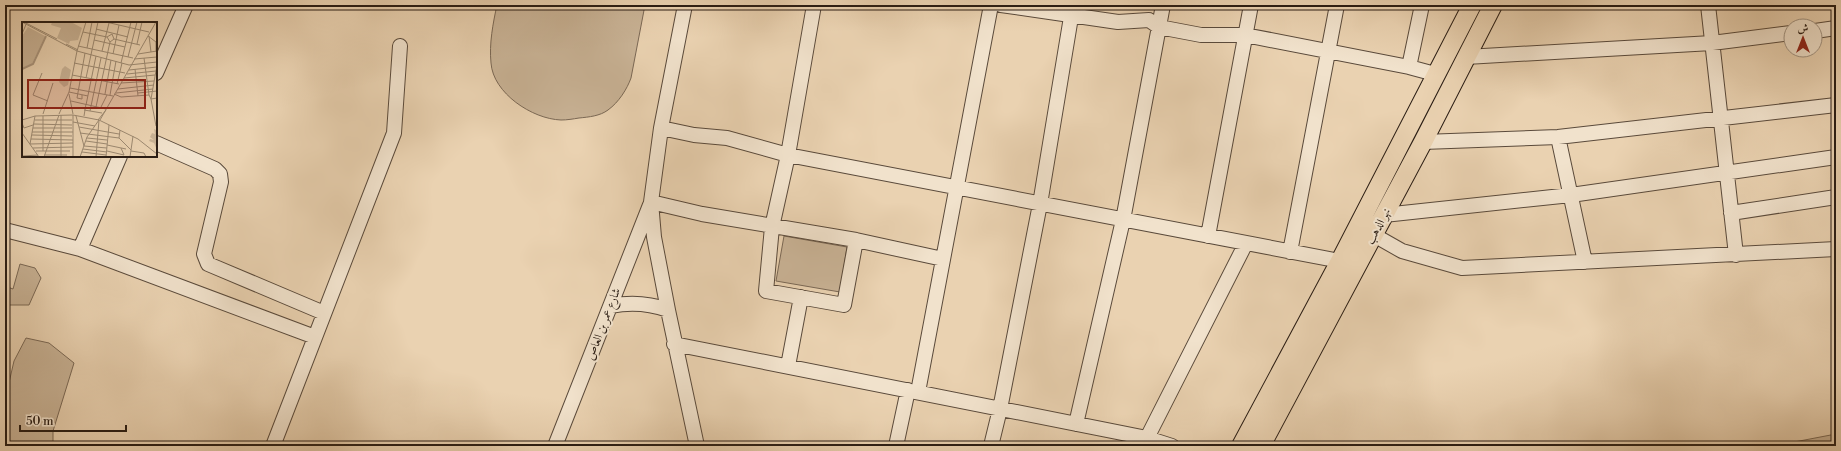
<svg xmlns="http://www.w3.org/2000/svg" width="1841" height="451" font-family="'Libre Bodoni',Amiri,serif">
	<rect width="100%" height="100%" fill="#ead2b1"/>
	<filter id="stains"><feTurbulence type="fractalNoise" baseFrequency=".005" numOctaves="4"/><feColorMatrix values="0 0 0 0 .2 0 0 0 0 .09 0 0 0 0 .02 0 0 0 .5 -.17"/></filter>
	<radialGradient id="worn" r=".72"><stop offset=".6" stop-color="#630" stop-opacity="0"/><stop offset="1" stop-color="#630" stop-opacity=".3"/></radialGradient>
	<path fill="#c9b396" stroke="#7a6855" d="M497,5H645L631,78C627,89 619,102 608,110C600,116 589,117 579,118C573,119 567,120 561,120C532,119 493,93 491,63C489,44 493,23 497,5Z
		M784,236L847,247L840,292L776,281Z
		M20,264L35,268L41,278L29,305H5V286L13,289Z
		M26,338L49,343L74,363L53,431V446H5V400L14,361Z
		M1836,434V446H1790L1789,443Z"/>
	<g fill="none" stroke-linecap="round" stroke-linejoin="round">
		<g stroke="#5a4a3b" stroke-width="16">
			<path id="minor" d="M685,5L661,128L651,202L654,237L668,310L697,446
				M814,5L788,155L772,227L766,291L844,305L856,240
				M1001,5L1118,22L1149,20L1159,27L1201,35H1245L1409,67L1435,74
				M1708,5L1736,255
				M1815,31L1836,28
				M1466,57L1712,43L1791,33
				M1409,67L1422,5
				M156,73L186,5
				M661,128L694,135L727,138L788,155L1340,261
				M1558,137L1585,262
				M1423,142L1558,137L1836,105
				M156,143L215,169L220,174L221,182L204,254L208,264L324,313
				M120,156L80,249L315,337
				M651,202L702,214L856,240L943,259
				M1731,213L1836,197
				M1384,215L1571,195L1836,157
				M5,230L80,249
				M1365,230L1402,251L1462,268L1836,249
				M1208,236L1251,5
				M1290,252L1337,5
				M611,306C631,302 648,303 668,310
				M674,344L1147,438L1172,446
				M788,366L801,297
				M918,392L991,5
				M1076,424L1123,220L1163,5
				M1147,438L1246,243
				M273,446L394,133L400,46
				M555,446L650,205
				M896,446L908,390
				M991,446L1000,409L1040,204L1073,5"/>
		</g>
		<g stroke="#2a1d14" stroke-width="20">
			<path id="major" d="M1241,446L1340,261L1472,5
				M1261,446L1423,142L1493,5"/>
		</g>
		<use href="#minor" stroke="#f1e2cc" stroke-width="14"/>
		<use href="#major" stroke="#ead2b1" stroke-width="18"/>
	</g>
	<g text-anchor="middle" stroke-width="4" stroke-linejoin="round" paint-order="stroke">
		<g font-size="12" fill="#2a1d14" stroke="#f1e2cc">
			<text transform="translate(1378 226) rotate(-62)" y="4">نهر الدهب</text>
			<text transform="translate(603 324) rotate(-69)" y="4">شارع عمر بن العاص</text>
		</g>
	</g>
	<g transform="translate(22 22)">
		<rect width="135" height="135" fill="#ead2b1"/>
		<path d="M30,0H49L60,6L56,18L48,19L47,22L35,16L39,6L29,3ZM6,5L23,14L10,42L0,46V14ZM43,44L49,48L46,63L42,65L37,60L40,47ZM132,107L134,108L135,128L132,121L127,119L128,117L132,118L128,115L130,111L133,112Z" fill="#c9b396"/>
		<path fill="none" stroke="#a9947c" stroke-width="2" d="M0,47L11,42L24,14"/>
		<path fill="none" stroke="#9d8a72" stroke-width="1" d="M0,0L55,29L107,43L135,40M2,0L35,17M84,0L127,10M74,7L106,15M61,10L85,15L90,12L92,17M0,12L5,0M126,14L134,20V30M127,14L129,30M85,15L88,20L92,17L118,23M72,18L103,25M44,22L56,28M115,22L120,0M56,24L111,36M65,26L70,0M80,29L87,1M91,32L97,3M116,32L135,29M106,35L115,0M122,36L127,73L129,77L135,76M112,37L135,35M52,41L103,51M99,41L109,0M113,47L116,74M107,48L135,45M20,51L11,73L26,79M105,52L134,49M50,53L97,62M64,56L76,0M102,56L133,53M99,61L132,59M95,62L100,41M48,66L91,74M96,67L132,63M47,70L66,74M94,71L131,67M116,71L135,69M47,72L51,92M83,72L89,38M92,72L99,75L127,73M60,73V77L55,76L63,31M88,73L94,39M49,79L84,87M64,83L74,34M74,85L88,20M79,85L85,73M62,88L80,91M68,89L79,36M21,92L31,61M37,92L47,70L55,29L64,0M51,93V135M54,94L62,124L85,126M62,94L64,82M0,98L13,94L51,93L77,98L116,117L135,132M13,98H50M76,98L84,88M78,98L134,0M51,100L73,104M0,101L2,106L11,103M12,102L50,103M134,104L129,77L135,43M57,105L97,112M11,106H50M98,108L97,116L109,128M10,110H51M0,111L17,135M58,111L97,116M10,113L50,114M65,116L85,118M9,117L51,118M64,119L85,122M8,122L51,121M8,122L13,94M85,123L104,127M11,126L51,125M61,127L85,130M14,129H48M21,129V94M85,129L102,133L99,126M109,129L122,131L124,135M60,130L84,133M22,133H45M0,134L16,133M22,135L37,93M39,135V93M58,135L65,115L77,98M74,135L77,98M84,135L87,103M108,135L111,114"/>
		<path fill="#8f2418" fill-opacity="0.15" stroke="#8f2418" stroke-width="2" d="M6,58H123V86H6Z"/>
		<rect width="135" height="135" fill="none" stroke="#2a1d14" stroke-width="2"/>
	</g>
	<rect width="1841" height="451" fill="none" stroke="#ead2b1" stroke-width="20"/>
	<rect x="6" y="6" width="1829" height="439" fill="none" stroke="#2a1d14" stroke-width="2"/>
	<rect x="10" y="10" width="1821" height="431" fill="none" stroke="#2a1d14"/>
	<g transform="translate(1803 38)"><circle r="19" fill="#f1e2cc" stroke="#a19382"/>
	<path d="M0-3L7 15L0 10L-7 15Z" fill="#8f2418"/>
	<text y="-6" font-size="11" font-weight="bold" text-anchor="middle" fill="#2a1d14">ش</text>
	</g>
	<path d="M20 425v6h106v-6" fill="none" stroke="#2a1d14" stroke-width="2"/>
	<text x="26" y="425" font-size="12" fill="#2a1d14" stroke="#f1e2cc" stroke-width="3" paint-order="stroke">50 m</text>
	<rect width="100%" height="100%" filter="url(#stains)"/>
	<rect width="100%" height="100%" fill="url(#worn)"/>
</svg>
